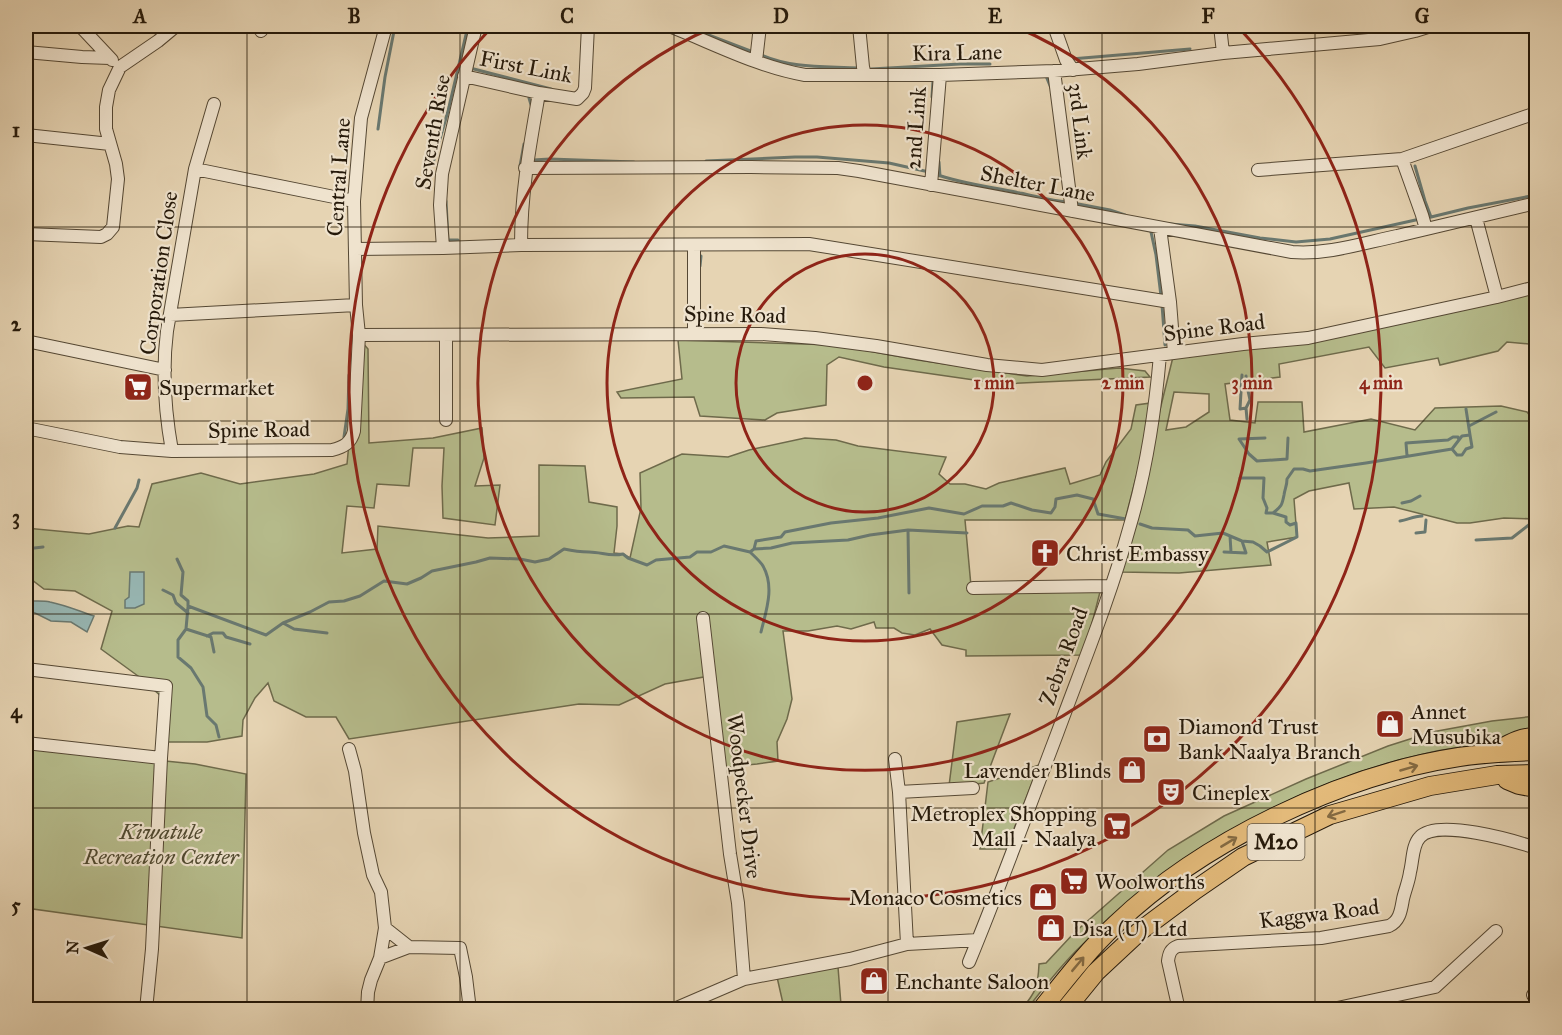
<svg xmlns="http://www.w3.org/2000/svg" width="1562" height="1035" font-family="'IM FELL Great Primer',serif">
	<rect width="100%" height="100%" fill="#e6d4b3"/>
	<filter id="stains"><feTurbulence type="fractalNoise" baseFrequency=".00333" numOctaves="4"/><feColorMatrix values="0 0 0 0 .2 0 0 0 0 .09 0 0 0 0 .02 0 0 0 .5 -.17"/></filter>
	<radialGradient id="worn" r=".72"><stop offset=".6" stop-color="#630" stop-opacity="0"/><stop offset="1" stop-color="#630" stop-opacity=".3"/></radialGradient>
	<path fill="#b6bc8c" stroke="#6e6a4b" stroke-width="1.5" fill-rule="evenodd" d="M1536,294V339L1529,344L1507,342L1498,351L1440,365L1438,358L1385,368L1369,347L1279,364L1280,377L1225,384L1230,420L1255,423L1258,402H1302L1304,432L1371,419L1415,430L1435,408L1501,406L1527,412L1536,423V519L1504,518L1470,523H1457L1394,507L1354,509L1349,483L1309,491L1294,499L1297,537L1267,542L1271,565L1179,573L1120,572L1173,357L1501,298ZM1174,392L1209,394V412L1186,427L1166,430Z
		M355,334L368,349L369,443L433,438L482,428L484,458L475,486L500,485L495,525L443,518L442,486L444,448H413L409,486L377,484L374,508L347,506L342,553L377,549L378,526L488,538L539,536V465L585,466L589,502L617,507V526L614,553L623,554L630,558L641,508L640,473L682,454L728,457L749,450L805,438L836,440L858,446L946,457L939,474L950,484H965L986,489L999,483L1065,468L1070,484L1100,475L1106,462L1131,429L1136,405L1151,403L1139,466L1125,520H965L971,586L968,590L1101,588L1084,655L966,656V650L942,645L930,629L915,635L902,633L894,628H876L874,622L851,629L837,626L808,631H783L792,699L787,719L777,742L778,761L757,764L717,768L704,677L665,684L619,705L579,704L349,739L336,717H306L274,701L268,683L255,698L243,720L242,736L207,742H163L162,697L138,676L101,649L112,611L75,591L44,589L32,580L26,579V528L89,534L128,526L139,527L152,484L201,473L240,484L314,474L347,464L350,433Z
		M678,340L836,345L918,360L1027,376L1119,368L1145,371L1150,377L1002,384L884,367L839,357L827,365L826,405L777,413L765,420L700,416L694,397L621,398L617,392L682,379Z
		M1010,714L984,783L976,784L949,786L957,722Z
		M1536,716V740C1500,742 1464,745 1428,753C1296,782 1176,852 1080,947C1060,966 1044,988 1027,1009L1021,1010C1036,992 1038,987 1039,964L1046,963L1074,933L1168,850L1224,816L1306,779L1388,746L1432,732L1492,721Z
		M26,747L195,764L246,774L242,938L26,908Z
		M1039,765L1006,849H980L988,782Z
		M838,967L841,1005L832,1007L784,1008L777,977Z"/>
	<path fill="#97b7b4" stroke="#697870" stroke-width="1.5" d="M130,572H144V604L135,608H125V600L129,597Z
		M26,600C34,602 42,600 50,602C65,605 79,611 94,616L87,632L71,622L51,621L35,613L26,611Z"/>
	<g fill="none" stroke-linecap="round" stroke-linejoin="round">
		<path stroke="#697870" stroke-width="3" d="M685,26L753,52
			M1372,34L1399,26
			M759,54C793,69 824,66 859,68
			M1071,59L1190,49
			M470,68L551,89
			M871,69L960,64H990
			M1046,76L1051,88
			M932,97L933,81
			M529,98L532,108
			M378,129L385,77L395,26
			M533,160L550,159L634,162
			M706,161L795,157H817L889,163L929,172
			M939,162L940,176
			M433,163L448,111L468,26
			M520,166L524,144
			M1415,166L1425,201L1431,217
			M935,174C963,184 992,187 1020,193C1036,196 1050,201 1067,202
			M446,201L448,240H458
			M1073,203L1110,210L1125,215
			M1427,218L1468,208L1536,195
			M1170,224L1195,226L1260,238L1296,242L1330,239L1420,219
			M1151,232L1156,255L1161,296
			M700,266L701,256
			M1530,279L1536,277
			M1162,305L1165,345
			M1534,336L1536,346
			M1242,375L1240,409L1246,408
			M1246,376L1247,386L1250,400L1246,408L1247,419
			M1466,409L1470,435
			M1469,426L1496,412
			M344,437L348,409L349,375
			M1265,438L1239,439L1249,454L1257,461L1287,459L1288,438
			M1407,456L1406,443L1448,440L1453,437H1458L1459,440
			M1240,478H1264L1263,498L1267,508L1266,513H1273
			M1402,503L1411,501L1420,496
			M1400,521C1408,520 1413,516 1422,516
			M1140,524L1152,528L1188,530L1195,536L1223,533L1242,541L1253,542L1260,546L1267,552L1297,537L1296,523L1290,525L1286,522V517L1273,513C1282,506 1282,505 1284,495C1285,488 1287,486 1287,479L1294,469H1303L1310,471L1366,463L1452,449L1457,455H1462L1466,449L1472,447L1470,435L1462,436L1452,449
			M115,528L137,488L139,480
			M908,530L909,593
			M1416,533L1425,532L1426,520
			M1230,536L1231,552
			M1476,540L1512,538L1530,524L1536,526
			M26,549L43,547
			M754,549L771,548L792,543L848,540L870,535L908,530L967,533
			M750,552C754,556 760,561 763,566C775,587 766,611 761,632
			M1224,552L1246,553L1242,541
			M177,559L183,572L181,595L188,601V606L266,635L283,623L310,612L329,602L344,601L360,596L384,581L407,584L421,578L432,571L476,562L490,558L520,559L535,562L549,559L564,549C573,551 580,552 589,552C602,552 609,557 623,554L628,558L647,565L656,560L690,557L697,552H711L724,546L750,552L754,549L756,541L781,537L785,532L831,523L878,518L929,508L964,514L982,506H1003L1011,503L1032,510L1051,513L1055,507L1056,499L1077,495L1093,499L1098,514L1126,519
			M163,590L173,595L176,603L188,613
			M188,607L186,629L211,637L214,652
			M283,623L294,629L327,633
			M186,629L178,640V657L191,668L203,687L207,716L216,725L219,737
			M207,636L213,633H223L226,637L250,644"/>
		<g stroke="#554834" stroke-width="14">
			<path id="minor" d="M80,26L112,60
				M669,26C713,43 758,67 805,75H940L1054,71L1138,64L1223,53L1380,39L1415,31L1431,26
				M859,26L863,67L865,75
				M1054,26L1066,60L1073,70
				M1220,26L1223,53
				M261,31L265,26
				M26,52L82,57L110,58
				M756,61L760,26
				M1054,71L1072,211
				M464,76L539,93L577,99L583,93L585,88L588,26
				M26,135L110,144
				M1402,159L1422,215L1426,229
				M525,168L751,167L838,168L859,171L1292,252C1327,255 1363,243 1397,236C1443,225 1490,214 1536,203
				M195,169L354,201
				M1258,170L1402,159L1536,113
				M931,185L940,75
				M1476,218L1497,297
				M1160,228L1170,302L1174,353
				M26,234L101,237L107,234L113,227L118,179L116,164L106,129V107L109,90L120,67L158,41L176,26
				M521,245C521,192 530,145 539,93
				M443,248L440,205L442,174L476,26
				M355,249L443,248L521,245L809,244L1170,302
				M170,315L356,305
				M694,333V245
				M359,335L761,334L815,338L876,346L987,365L1042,370L1243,344L1308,338L1497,297L1536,287
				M26,341L165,370
				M446,420V335
				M26,428L120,447L172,451L332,450C344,447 351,443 354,431L359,335L356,305L354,201L361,118L386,26
				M172,451C165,412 162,371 167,331L195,169L214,104
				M973,588L1110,586
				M703,618L730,854L738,903L744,979
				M26,669L166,686L161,758
				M26,743L161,758L152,949L146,1010
				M349,749L355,771L364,833L373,875L381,892L385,928L380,958L371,980L368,992L367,1010
				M899,792L973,788
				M385,928L409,947
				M907,944L978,940
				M380,958L409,947L460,948L466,977L470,1010
				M969,962C1000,887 1028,810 1057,734C1082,666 1110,598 1129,529C1146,472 1155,413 1160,355
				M1533,995L1536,991
				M672,1010L744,979L850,959L907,944L899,792L895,759
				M1179,1010L1168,961C1169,954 1170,949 1178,946L1321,938L1389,926C1400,921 1401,910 1403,899C1405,890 1409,881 1410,872C1413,861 1412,845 1420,837C1437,818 1515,841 1536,848
				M1328,1010L1435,987L1496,931"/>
		</g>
		<g stroke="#25190a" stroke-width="20">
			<path id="highway" d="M1500,749C1512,742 1522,737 1536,737
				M1507,780L1519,785L1536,788
				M1041,1010C1065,980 1088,950 1116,924C1203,841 1341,775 1459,757C1485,753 1511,752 1536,751
				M1065,1010L1096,972L1140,931L1195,890L1243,857L1330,815L1430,786L1497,775L1536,774"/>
		</g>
		<use href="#minor" stroke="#efe3ce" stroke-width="12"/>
		<use href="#highway" stroke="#e3ba7a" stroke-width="18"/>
	</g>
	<defs><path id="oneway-shaft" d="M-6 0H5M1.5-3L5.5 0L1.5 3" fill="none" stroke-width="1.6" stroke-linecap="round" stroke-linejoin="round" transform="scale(1.5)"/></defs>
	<g stroke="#846a42">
		<use href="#oneway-shaft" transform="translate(1409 768) rotate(-16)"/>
		<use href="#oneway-shaft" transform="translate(1336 814) rotate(162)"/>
		<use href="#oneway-shaft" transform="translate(1229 842) rotate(-31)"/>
		<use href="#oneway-shaft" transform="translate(1078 964) rotate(-50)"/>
	</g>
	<path fill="none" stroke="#25190a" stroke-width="1.5" stroke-opacity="0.55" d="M247,26V1010M460,26V1010M674,26V1010M888,26V1010M1102,26V1010M1315,26V1010M26,227H1536M26,421H1536M26,614H1536M26,808H1536"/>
	<g fill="none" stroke="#8f2418" stroke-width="3">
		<circle cx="865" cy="383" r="129"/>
		<circle cx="865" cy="383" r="258"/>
		<path d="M1016 27A387 387 0 1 1 714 27"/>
		<path d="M1239 28A516 516 0 1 1 491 28"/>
	</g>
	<defs>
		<g id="supermarket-square" transform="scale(1.5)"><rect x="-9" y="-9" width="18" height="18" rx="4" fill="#8f2418" stroke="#efe3ce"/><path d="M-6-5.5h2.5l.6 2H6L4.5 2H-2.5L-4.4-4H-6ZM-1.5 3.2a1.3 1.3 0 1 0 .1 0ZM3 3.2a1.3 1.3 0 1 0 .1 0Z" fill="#fff"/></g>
		<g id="church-square" transform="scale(1.5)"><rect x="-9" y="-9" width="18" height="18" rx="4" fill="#8f2418" stroke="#efe3ce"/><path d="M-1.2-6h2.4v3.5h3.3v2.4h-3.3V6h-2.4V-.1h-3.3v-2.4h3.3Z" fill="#fff"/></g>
		<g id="shop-square" transform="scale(1.5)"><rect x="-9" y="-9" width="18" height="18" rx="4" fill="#8f2418" stroke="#efe3ce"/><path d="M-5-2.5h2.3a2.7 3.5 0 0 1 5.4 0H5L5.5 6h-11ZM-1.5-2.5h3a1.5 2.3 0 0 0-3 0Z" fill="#fff"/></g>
		<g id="bank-square" transform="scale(1.5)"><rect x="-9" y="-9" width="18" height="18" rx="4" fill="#8f2418" stroke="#efe3ce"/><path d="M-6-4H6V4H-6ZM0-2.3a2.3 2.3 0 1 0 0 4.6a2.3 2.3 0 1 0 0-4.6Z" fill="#fff"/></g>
		<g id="theatre-square" transform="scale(1.5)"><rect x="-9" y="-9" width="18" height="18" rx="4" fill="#8f2418" stroke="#efe3ce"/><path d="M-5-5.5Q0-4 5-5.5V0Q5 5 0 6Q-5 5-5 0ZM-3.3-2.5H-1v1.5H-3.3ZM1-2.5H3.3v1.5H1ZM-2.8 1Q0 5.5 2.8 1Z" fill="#fff"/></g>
	</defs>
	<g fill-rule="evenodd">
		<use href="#supermarket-square" x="138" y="387"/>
		<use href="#church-square" x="1045" y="553"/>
		<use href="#shop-square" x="1390" y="724"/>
		<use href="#bank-square" x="1157" y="739"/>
		<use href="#shop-square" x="1132" y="770"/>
		<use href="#theatre-square" x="1171" y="792"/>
		<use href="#supermarket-square" x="1117" y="826"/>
		<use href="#supermarket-square" x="1074" y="881"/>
		<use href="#shop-square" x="1043" y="897"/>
		<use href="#shop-square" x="1051" y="928"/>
		<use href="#shop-square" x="874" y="981"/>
	</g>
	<g text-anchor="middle" stroke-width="4.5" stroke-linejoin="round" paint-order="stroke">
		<rect fill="#efe3ce" stroke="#625645" stroke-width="1.5" x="1247.5" y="824" width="57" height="36" rx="4.5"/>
		<g font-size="21" font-weight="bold" fill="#25190a">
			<text x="1276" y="849">M20</text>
		</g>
		<g font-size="22" fill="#25190a" stroke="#efe3ce">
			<text transform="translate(957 52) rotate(-1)" y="8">Kira Lane</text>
			<text transform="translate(526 66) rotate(11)" y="8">First Link</text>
			<text transform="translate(1081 121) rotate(83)" y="8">3rd Link</text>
			<text transform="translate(915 128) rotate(-86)" y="8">2nd Link</text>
			<text transform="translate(432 132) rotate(-80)" y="8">Seventh Rise</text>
			<text transform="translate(338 177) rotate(-86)" y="8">Central Lane</text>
			<text transform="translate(1038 183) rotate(11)" y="8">Shelter Lane</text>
			<text transform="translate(158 273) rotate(-82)" y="8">Corporation Close</text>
			<text transform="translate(735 314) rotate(1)" y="8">Spine Road</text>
			<text transform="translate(1214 327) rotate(-7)" y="8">Spine Road</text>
			<text transform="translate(259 429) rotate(-1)" y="8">Spine Road</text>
			<text transform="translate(1063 656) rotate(-70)" y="8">Zebra Road</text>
			<text transform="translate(745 796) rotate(83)" y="8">Woodpecker Drive</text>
			<text transform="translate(1319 913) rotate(-7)" y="8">Kaggwa Road</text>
		</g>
		<g font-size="22" fill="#25190a" stroke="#efe3ce" text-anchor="start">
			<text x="159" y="395">Supermarket</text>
			<text x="1066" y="561">Christ Embassy</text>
			<text x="1411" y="719">Annet<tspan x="1411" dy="25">Musubika</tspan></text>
			<text x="1178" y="734">Diamond Trust<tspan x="1178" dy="25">Bank Naalya Branch</tspan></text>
			<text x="1111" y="778" text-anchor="end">Lavender Blinds</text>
			<text x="1192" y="800">Cineplex</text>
			<text x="1096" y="821" text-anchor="end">Metroplex Shopping<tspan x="1096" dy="25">Mall - Naalya</tspan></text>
			<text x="1095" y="889">Woolworths</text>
			<text x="1022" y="905" text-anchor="end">Monaco Cosmetics</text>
			<text x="1072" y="936">Disa (U) Ltd</text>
			<text x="895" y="989">Enchante Saloon</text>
		</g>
		<g font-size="22" font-style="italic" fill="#504a31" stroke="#efe3ce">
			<text x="161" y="839">Kiwatule<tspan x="161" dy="25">Recreation Center</tspan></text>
		</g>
	</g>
	<circle cx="865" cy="383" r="9" fill="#8f2418" stroke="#efe3ce" stroke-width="3"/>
	<g font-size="18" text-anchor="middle" font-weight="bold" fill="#8f2418" stroke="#efe3ce" stroke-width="4.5" stroke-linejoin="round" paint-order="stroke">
		<text x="994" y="389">1 min</text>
		<text x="1123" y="389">2 min</text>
		<text x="1252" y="389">3 min</text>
		<text x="1381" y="389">4 min</text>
	</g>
	<rect width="1562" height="1035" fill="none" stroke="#e6d4b3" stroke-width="66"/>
	<g transform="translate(87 948) rotate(273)" stroke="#efe3ce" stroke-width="4.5" paint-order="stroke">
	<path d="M0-4.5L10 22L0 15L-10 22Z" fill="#25190a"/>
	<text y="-9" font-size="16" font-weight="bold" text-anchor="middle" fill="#25190a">N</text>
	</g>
	<rect x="33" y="33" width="1496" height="969" fill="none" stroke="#25190a" stroke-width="2"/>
	<g font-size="20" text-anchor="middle" font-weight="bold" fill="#25190a">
		<text x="140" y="23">A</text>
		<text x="354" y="23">B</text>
		<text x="567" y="23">C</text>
		<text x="781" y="23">D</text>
		<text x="995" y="23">E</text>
		<text x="1208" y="23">F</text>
		<text x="1422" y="23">G</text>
		<text x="16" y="137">1</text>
		<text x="16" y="331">2</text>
		<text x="16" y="524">3</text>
		<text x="16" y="718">4</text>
		<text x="16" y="912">5</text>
	</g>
	<rect width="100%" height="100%" filter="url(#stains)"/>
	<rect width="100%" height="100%" fill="url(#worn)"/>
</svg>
